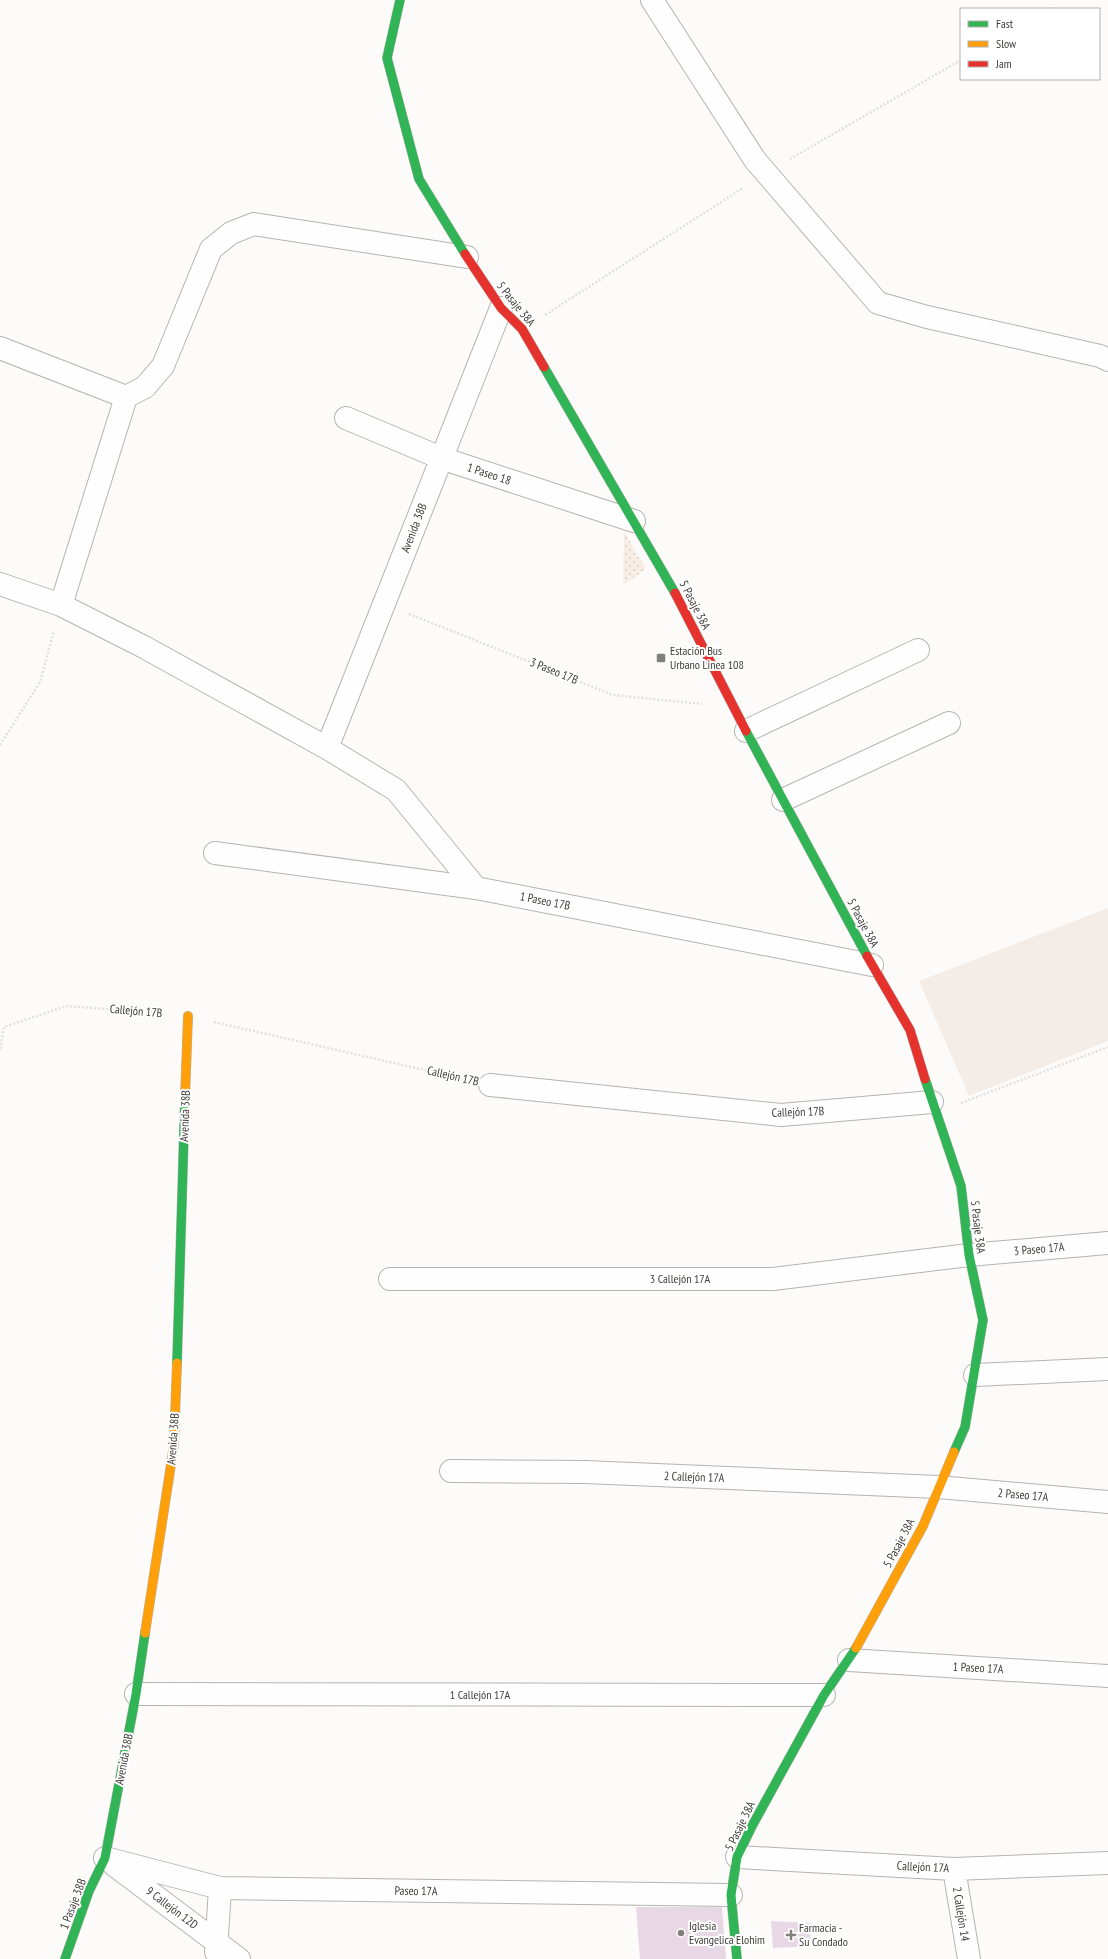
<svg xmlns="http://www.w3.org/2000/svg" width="1108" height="1959" font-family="'PT Sans Narrow',sans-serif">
	<defs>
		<pattern id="park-dots" width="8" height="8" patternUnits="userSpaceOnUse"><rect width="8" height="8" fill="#f8eee6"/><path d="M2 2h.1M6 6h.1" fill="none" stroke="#d6cdc6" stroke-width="1.8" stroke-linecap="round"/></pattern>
	</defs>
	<rect width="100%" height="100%" fill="#fdfbf9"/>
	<path fill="#f4ece6" d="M1108,908V1041L969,1096L919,981Z"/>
	<path fill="url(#park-dots)" d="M624,531L646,569L623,586Z"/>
	<path fill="#e8d8e5" d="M636,1907H722L726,1959H640Z
		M771,1921L811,1923L810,1946L773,1948Z"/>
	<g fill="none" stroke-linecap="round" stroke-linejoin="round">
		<g stroke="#b6b4b2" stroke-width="24">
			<path id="street" d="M652,0L755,160L878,303L927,317L1100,356L1108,360
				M0,348L126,397
				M346,418L441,458L634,521
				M0,584L61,605L144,647L327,748L396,790L476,888
				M61,605L126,397L145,387L163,366L211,249L231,233L254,224L467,257
				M746,731L918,650
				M327,748L501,308
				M783,800L949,723
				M215,853L476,888L872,965
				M490,1085L781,1115L932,1102
				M390,1279H773L969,1255L1108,1243
				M975,1375L1108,1369
				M451,1471L585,1472L938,1487L1108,1502
				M849,1660L1108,1676
				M136,1694L824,1695
				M737,1857L954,1869L1108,1863
				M105,1858L220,1888L731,1895
				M114,1865L239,1959
				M954,1869L969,1959
				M216,1952L220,1888"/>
		</g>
		<g stroke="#b6b4b2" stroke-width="10">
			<path id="fast" d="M400,0L387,58L419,179L465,254
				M544,367L675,593
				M746,731L867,956
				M925,1079L961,1186L969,1255L983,1320L965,1427L954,1452
				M177,1363L185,1098
				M65,1959L89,1891L105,1858L136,1694L145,1633
				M737,1959L731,1895L737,1857L752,1826L824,1695L856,1648"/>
		</g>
		<g stroke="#b6b4b2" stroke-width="10">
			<path id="slow" d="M185,1098L188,1016
				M145,1633L174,1445L177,1363
				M856,1648L923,1526L954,1452"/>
		</g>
		<g stroke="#b6b4b2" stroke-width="10">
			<path id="jam" d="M465,254L501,308L522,329L544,367
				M675,593L746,731
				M867,956L910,1030L925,1079"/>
		</g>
		<path stroke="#e1e0e0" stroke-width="2.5" stroke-dasharray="2 2" stroke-linecap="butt" d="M1049,9L1052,7
			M790,159L961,60
			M545,315L743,188
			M409,614L613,695L702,704
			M0,745L40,682L54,631
			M214,1022L464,1079
			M0,1049L4,1027L67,1006L162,1013
			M961,1103L1108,1047"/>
		<use href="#street" stroke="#fffefe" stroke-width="22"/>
		<use href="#fast" stroke="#30b455" stroke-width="9"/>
		<use href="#slow" stroke="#ff9f0a" stroke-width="9"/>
		<use href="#jam" stroke="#e5322d" stroke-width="9"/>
	</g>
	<g fill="#827f7c" stroke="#fff" stroke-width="1.5">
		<rect x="656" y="653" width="10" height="10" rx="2"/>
		<circle cx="681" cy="1933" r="4"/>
		<path d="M789 1929h4v4h4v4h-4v4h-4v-4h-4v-4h4z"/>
	</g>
	<g text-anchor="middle" stroke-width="4" stroke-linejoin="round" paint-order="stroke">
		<g font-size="12" fill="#3f3c39" stroke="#fff">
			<text transform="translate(516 304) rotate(51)" y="4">5 Pasaje 38A</text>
			<text transform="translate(489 474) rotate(18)" y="4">1 Paseo 18</text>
			<text transform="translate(414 528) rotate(-69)" y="4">Avenida 38B</text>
			<text transform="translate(695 605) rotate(63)" y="4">5 Pasaje 38A</text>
			<text transform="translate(554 671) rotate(22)" y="4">3 Paseo 17B</text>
			<text transform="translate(545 901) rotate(11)" y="4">1 Paseo 17B</text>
			<text transform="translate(863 923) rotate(62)" y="4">5 Pasaje 38A</text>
			<text transform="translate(136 1011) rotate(5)" y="4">Callejón 17B</text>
			<text transform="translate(453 1076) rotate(13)" y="4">Callejón 17B</text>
			<text transform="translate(798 1112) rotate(-2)" y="4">Callejón 17B</text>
			<text transform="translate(185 1116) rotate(-88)" y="4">Avenida 38B</text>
			<text transform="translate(978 1227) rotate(83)" y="4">5 Pasaje 38A</text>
			<text transform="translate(1039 1249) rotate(-5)" y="4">3 Paseo 17A</text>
			<text x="680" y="1283">3 Callejón 17A</text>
			<text transform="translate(173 1439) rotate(-86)" y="4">Avenida 38B</text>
			<text transform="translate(694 1477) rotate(2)" y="4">2 Callejón 17A</text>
			<text transform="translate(1023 1495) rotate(5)" y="4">2 Paseo 17A</text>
			<text transform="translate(899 1543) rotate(-62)" y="4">5 Pasaje 38A</text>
			<text transform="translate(978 1668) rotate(3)" y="4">1 Paseo 17A</text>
			<text x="480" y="1699">1 Callejón 17A</text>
			<text transform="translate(124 1759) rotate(-79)" y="4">Avenida 38B</text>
			<text transform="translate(740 1826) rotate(-64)" y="4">5 Pasaje 38A</text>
			<text transform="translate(923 1867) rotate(3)" y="4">Callejón 17A</text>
			<text transform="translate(416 1891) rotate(1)" y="4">Paseo 17A</text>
			<text transform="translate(73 1904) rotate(-69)" y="4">1 Pasaje 38B</text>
			<text transform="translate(172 1908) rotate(37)" y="4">9 Callejón 12D</text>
			<text transform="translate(961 1914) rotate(81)" y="4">2 Callejón 14</text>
		</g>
		<g font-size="12" fill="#3f3c39" stroke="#fff" text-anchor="start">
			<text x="670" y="655">Estación Bus<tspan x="670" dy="14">Urbano Linea 108</tspan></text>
			<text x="689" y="1930">Iglesia<tspan x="689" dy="14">Evangelica Elohim</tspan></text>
			<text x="799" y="1932">Farmacia -<tspan x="799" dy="14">Su Condado</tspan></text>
		</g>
	</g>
	<rect x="960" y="8" width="140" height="72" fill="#ffffff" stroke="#b2b1b0"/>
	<rect x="968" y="21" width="20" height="6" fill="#30b455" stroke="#b2b1b0"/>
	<text x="996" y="28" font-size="12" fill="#3f3c39">Fast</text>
	<rect x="968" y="41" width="20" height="6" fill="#ff9f0a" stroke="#b2b1b0"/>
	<text x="996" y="48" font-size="12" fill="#3f3c39">Slow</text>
	<rect x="968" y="61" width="20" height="6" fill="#e5322d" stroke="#b2b1b0"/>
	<text x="996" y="68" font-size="12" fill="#3f3c39">Jam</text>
</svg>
